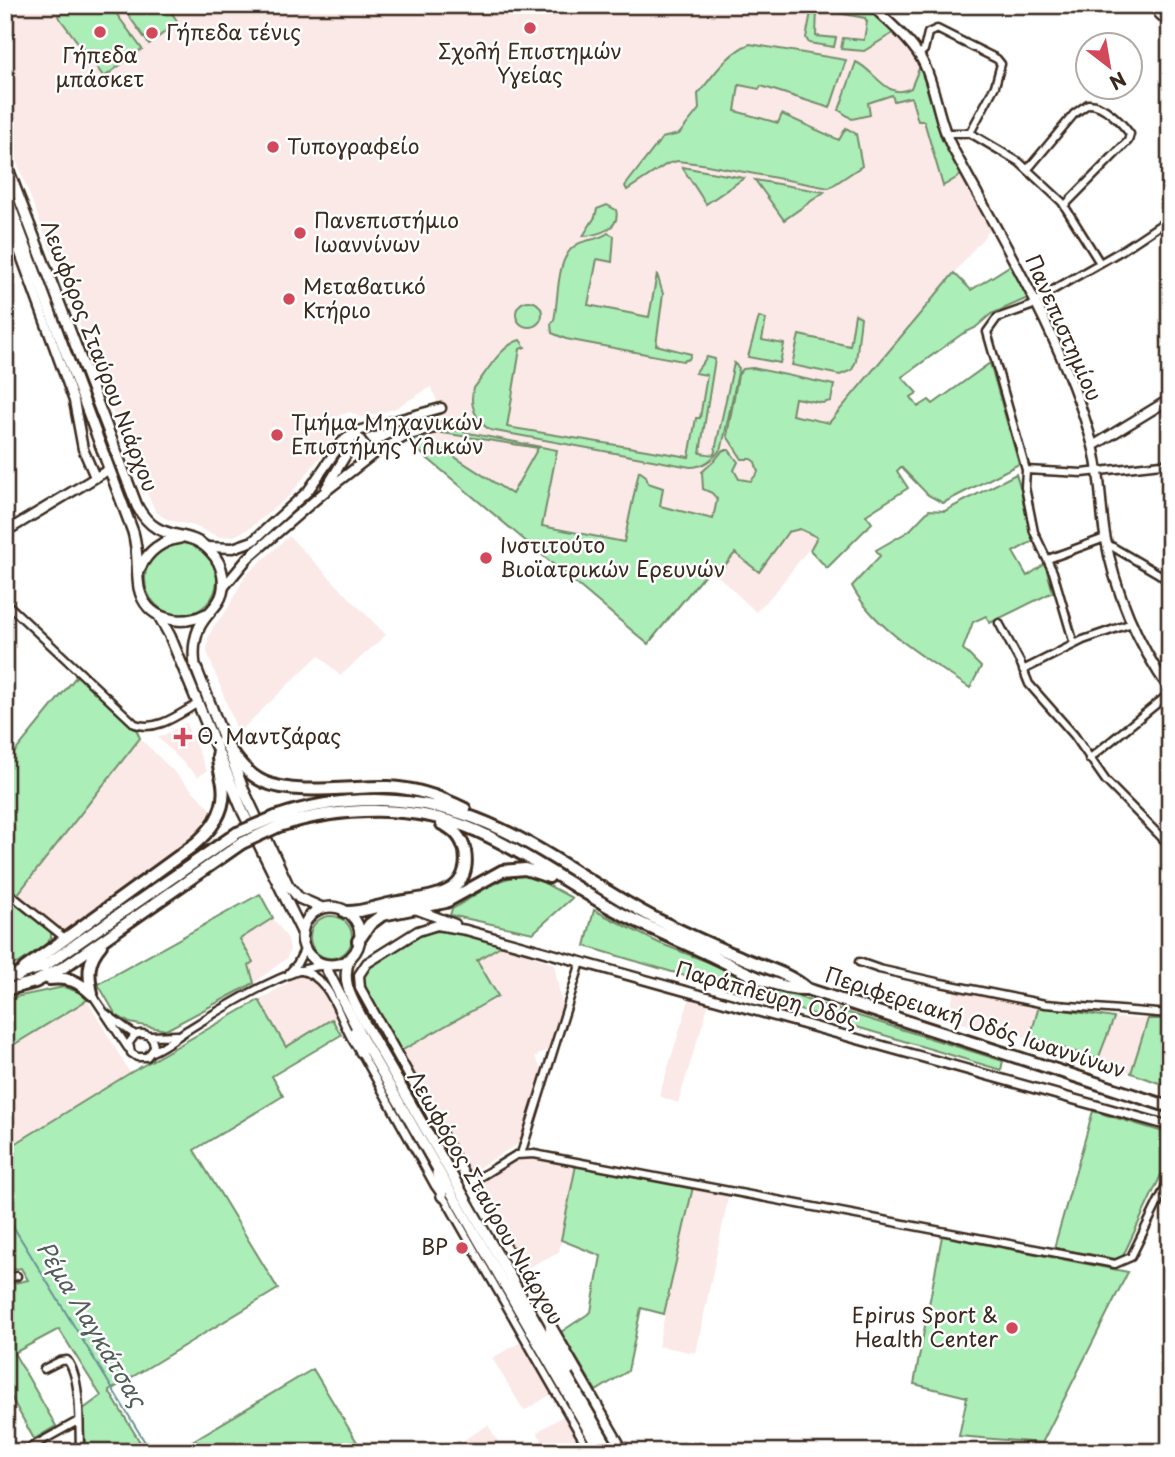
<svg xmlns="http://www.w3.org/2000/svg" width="1175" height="1457" font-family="'Playpen Sans',sans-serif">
	<rect width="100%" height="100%" fill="#fff"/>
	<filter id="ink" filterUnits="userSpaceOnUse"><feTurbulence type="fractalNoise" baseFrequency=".0143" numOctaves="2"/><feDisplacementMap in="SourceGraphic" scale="14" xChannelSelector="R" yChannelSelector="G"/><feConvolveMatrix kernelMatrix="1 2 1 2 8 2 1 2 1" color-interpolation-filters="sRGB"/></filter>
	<g filter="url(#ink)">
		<path fill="#fbe9e8" d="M5,5H866L906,47L920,66L942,140L993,226L648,644L408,442L448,429L431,387L394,409L362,418L350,412L340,415L333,421V441L289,496L250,528L234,536L219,537L194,526L168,520L156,512L132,462L5,131Z
			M800,529L818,537L776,591L756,612L717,575L735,553L759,572L788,532Z
			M289,536L386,635L340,676L319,655L238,733L207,652L208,638L213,627L227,610L245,576Z
			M186,723L207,771L198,777L158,738Z
			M140,738L215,813L196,833L64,932L17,895Z
			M273,918L288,939L290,949L287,958L254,983L240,938Z
			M502,945L554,964L563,1010L550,1048L535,1057L542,1070L521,1142L470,1173L401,1051L498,996L477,960Z
			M299,976L313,980L319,985L336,1018L286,1047L259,1000Z
			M955,990L1039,1006L1030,1038L946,1020Z
			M690,997L709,1003L678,1103L659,1096Z
			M87,1000L130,1073L5,1150V1050Z
			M1114,1018L1148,1019L1131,1073L1098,1059Z
			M537,1157L576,1165L559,1252L525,1269L479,1188L480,1183L519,1160Z
			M693,1187L729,1194L696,1353L658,1346Z
			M521,1342L579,1443L571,1452H549L537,1432L563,1416L550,1395L524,1411L492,1358Z
			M488,1425L504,1452H460L456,1445Z"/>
		<path fill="#aceeb8" stroke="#748c6b" stroke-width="2" d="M73,5H110L142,49L104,77L58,16Z
			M121,5H166L178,22L149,44Z
			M806,5H866L893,33L864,51L841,49L843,38L864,40L867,22L865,18L817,9L816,36L836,38L834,47L809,43L806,38L811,12L805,11Z
			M750,44L846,60L830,108L761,86L759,89L739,85L735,111L778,123L782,114L839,140L846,128L856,134L862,166L829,188L702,164L677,161L667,164L627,190L625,186L662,138L679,134L699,109L698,94C713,76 728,52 750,44Z
			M856,62C876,71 887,101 911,88L920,66L942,140L963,174L943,186L924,121H918L911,97L894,101L892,95L868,103L870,115L852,119L839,110Z
			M682,167L744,178L706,204Z
			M755,180L824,192L784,220Z
			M607,205L616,210C621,229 598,235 583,236L595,217L597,209Z
			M608,233L614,236L612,262L597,259L588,305L649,317L657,274L663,294L656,345L691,354L689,359L683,361L566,339L552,333L551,324L554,320C559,300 555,258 576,245C585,239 597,241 608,233Z
			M1011,265L1028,298L991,314L975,328L962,334L902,377L917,393L911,397L918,407L929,400L933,404L990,363L1019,464L943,503L928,495L901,467L897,471L908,488L866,515L872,523L827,568L810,550L817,537L800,529L788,532L759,572L735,553L717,575L709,569L648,644L408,442L422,436L512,494L538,448L436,432L448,429L557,450L542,526L624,542L639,471L646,476L648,483L663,488L660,506L713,519L717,499L712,493L703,489L702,472L714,461L723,450H729L738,462L734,470L739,479L751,481L758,472L755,462L751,459H742L727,436L738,375L743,369L753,368L834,385L831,401L822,403L795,398L792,415L829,423L954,273L971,290Z
			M516 314a13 13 0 1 1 26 0a13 13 0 1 1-26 0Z
			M855,314L861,317L856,361L852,370L840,375L792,365L799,335L850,346Z
			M759,317L766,319L762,340L784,344L780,363L748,357Z
			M520,340L525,347L520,349L507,427L689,457L696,418H700L707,375L695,373L707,357L715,359L700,453L714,455L734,363L739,368L722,447C714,459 704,467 690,467L490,430C476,421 468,404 474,388C486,373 501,345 520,340Z
			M1016,474L1023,496L1033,541L1013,552L1027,576L1045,564L1053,592L990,623L986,616L973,622L963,649L981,667L970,688C930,661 874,629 852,586L880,556L876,550L909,531L929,510L945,511Z
			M145 579a36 36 0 1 1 72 0a36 36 0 1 1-72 0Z
			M79,673L137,731L140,738L17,895L5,886V764Z
			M525,876L535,878L572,898L533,933L450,915L452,909C476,897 497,875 525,876Z
			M260,894L273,918L240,939L253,962L249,965L254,983L166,1030L130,1023L116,1015L98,984Z
			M5,896L51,932V938C40,953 23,963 5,967Z
			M594,910L659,943L804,999L1003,1061L1001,1070L585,946Z
			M310 937a21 21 0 1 1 42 0a21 21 0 1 1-42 0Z
			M454,931L502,945L477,960L498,996L401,1051L364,986V975C372,962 411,939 426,933C434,930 445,931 454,931Z
			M64,987L81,993L87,1000L5,1050V999Z
			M259,1000L286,1047L332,1019L341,1035L272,1076L283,1096L194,1150L278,1289L109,1391L146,1452H86L82,1410L101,1396L59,1329L14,1353L56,1426L34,1439L5,1386V1285L28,1280L21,1268L5,1271V1150L130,1073Z
			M1039,1006L1114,1018L1098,1059L1030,1038Z
			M1148,1019H1170V1087L1131,1073Z
			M1093,1111L1170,1134V1156L1123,1256L1116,1259L1054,1248Z
			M576,1165L693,1187L664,1314L641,1308L628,1371L596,1391L561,1332L591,1312L601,1256L561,1240Z
			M942,1236L1128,1272L1042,1443L959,1436L967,1397L914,1384Z
			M313,1369L363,1452H174Z"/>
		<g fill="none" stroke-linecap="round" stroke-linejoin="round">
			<path stroke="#699195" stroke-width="2" d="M5,1213L151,1452"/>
			<g stroke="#3b2a1e" stroke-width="11">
				<path id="minor" d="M1158,14L1170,25
					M919,55L924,50L928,33L937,29L997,59L1001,64L995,86L970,133H945
					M970,133L1019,162L1062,202L1100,263
					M1028,169L1074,114L1088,104C1103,103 1121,122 1130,134L1128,141L1065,205
					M1026,470L1082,473L1170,463
					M1106,543L1159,574L1170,583
					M1048,559L1105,538
					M5,602L135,724C157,732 179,714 197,704
					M999,623L1021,664L1029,684L1074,735L1106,781L1170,846
					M1074,644L1053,572L1034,532L1025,487L1026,470L987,332L997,318L1031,306L1046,294L1121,251L1163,223L1170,221
					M1023,670L1083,640L1132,623
					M1089,759L1170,693
					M5,890L66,939
					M859,962L879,969L941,983L1045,1004L1170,1014
					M299,970C337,978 338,1027 361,1052L435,1186L448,1204L590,1452
					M289,973L297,964L305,948
					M92,994L128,1048
					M105,1013L135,1035C146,1031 154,1037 154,1048L147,1057H137L131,1053L129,1043L135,1035
					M150,1036L177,1035
					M152,1052C166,1046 176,1037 189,1029C218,1011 293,964 325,966
					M521,1154L581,962
					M470,1183L516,1155L534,1154L1115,1264L1131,1257L1170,1178
					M5,1279L17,1276
					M44,1369L60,1361L67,1360C82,1378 79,1428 80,1452
					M22,1452L78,1421
					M579,1452L586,1444"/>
			</g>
			<g stroke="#3b2a1e" stroke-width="13">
				<path id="tertiary" d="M871,5C889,23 913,41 924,64C937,91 938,122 953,149C1004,244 1064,341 1093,446C1101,475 1100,505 1105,535C1114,590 1138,645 1170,690
					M5,212L74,401L83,449L95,477
					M354,432L372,455
					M1093,446L1170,399
					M326,488L346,455L353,435
					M5,532L108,470
					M207,547L233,548L253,541L308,491L342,442L354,432L441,408
					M223,588L248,558L322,494L372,455L406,436L446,425
					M415,909L455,924
					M624,1452L478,1199L360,988L359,975L367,963L418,931L437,925L466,930L1170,1126"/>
			</g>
			<g stroke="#3b2a1e" stroke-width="14">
				<path id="secondary" d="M5,161L137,506C159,547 187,525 211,552C223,564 228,587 218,602C212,611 204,617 199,628C194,640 193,652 195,665L244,791L288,885L299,898L322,908
					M5,191L133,532C139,553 136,569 139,588C146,620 180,627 206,614
					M140,568C148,551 161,541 180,538
					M159,616L170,636L243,812L303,934
					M302 936a29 29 0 1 1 58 0a29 29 0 1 1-58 0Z
					M350,958C339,983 354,1001 365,1024L611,1452
					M325,966L362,1038L601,1452
					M354,1032L361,1052
					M437,1173L442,1196
					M550,1322L551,1334L569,1370"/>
			</g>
			<g stroke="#3b2a1e" stroke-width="16">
				<path id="trunk" d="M223,740C235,757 245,773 264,782C295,796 353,786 388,787C416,788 441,797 465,809
					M275,817C345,793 419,794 487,823C547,848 600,891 658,920C685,933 713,946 740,957C763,967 789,973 807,989
					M279,826C341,806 416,804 477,831C524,852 567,883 611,908C642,925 676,939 708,954C738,968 774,990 807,989L1170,1107
					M345,912C361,913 377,906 393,903C423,897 473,899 465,851C462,838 454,829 442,824
					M358,941L370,924L382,915L446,902L502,871L525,869L549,877
					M18,976L25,968L190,848C210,832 227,812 223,784C221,774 218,766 218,756
					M5,978L43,967L237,833
					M49,979C69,977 78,981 92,994
					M5,990L35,982L64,967L242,843
					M92,994C88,974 87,961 101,945"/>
			</g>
			<use href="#minor" stroke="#fff" stroke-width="6"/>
			<use href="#tertiary" stroke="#fff" stroke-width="8"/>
			<use href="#secondary" stroke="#fff" stroke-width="9"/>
			<use href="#trunk" stroke="#fff" stroke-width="10"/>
			<g stroke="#3b2a1e" stroke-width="16" stroke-linecap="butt">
				<path id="trunk-bridge" d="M237,833L275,817
					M242,843L279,826"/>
			</g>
			<use href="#trunk-bridge" stroke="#fff" stroke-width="10"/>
		</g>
	</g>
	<g fill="#d1495b" stroke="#fff" stroke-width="2.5">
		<circle cx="530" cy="28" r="7"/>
		<circle cx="100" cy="32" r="7"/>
		<circle cx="152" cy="33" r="7"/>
		<circle cx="273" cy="147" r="7"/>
		<circle cx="300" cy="233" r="7"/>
		<circle cx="289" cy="299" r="7"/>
		<circle cx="277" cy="435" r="7"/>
		<circle cx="486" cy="558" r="7"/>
		<path d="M179.5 726.5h7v7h7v7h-7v7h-7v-7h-7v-7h7z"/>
		<circle cx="462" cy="1248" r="7"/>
		<circle cx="1012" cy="1328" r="7"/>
	</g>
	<g text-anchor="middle" stroke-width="5" stroke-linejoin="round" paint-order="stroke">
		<g font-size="21" fill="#3b2a1e" stroke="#fff" text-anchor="start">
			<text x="166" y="40">Γήπεδα τένις</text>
			<text x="530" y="59" text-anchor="middle">Σχολή Επιστημών<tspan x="530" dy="24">Υγείας</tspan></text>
			<text x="100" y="63" text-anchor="middle">Γήπεδα<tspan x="100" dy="24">μπάσκετ</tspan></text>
			<text x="287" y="154">Τυπογραφείο</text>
			<text x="314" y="228">Πανεπιστήμιο<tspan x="314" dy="24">Ιωαννίνων</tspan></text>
			<text x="303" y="294">Μεταβατικό<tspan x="303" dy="24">Κτήριο</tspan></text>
			<text x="291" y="430">Τμήμα Μηχανικών<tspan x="291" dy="24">Επιστήμης Υλικών</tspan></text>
			<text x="500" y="553">Ινστιτούτο<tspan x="500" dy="24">Βιοϊατρικών Ερευνών</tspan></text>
			<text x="197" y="744">Θ. Μαντζάρας</text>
			<text x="448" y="1255" text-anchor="end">BP</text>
			<text x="998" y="1323" text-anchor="end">Epirus Sport &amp;<tspan x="998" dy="24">Health Center</tspan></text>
		</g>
		<g font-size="21" fill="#3b2a1e" stroke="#fff">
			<text transform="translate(1063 328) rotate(66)" y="7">Πανεπιστημίου</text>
			<text transform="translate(99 356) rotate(69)" y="7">Λεωφόρος Σταύρου Νιάρχου</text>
			<text transform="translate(767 995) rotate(16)" y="7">Παράπλευρη Οδός</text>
			<text transform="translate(975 1023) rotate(18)" y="7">Περιφερειακή Οδός Ιωαννίνων</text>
			<text transform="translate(485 1198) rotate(60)" y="7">Λεωφόρος Σταύρου Νιάρχου</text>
		</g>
		<g font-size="23" font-style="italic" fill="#525e59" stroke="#fff">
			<text transform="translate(91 1324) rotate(59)" y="8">Ρέμα Λαγκάτσας</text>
		</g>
	</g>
	<rect width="1175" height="1457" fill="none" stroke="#fff" stroke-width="28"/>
	<rect x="14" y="14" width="1147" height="1429" fill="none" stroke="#3b2a1e" stroke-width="2.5" filter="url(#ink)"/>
	<g transform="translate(1109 66) rotate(149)"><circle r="33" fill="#ffffff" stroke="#b1aaa5" stroke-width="2"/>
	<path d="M0-5L12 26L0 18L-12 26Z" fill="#d1495b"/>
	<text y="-10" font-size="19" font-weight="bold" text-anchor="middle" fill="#3b2a1e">N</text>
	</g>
</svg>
